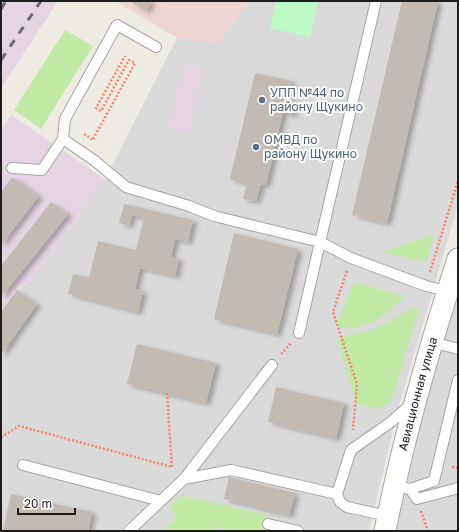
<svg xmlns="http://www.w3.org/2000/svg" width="459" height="532" font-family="'Golos Text',sans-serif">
	<defs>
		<filter id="shadow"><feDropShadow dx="4.5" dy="2.5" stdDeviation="2" flood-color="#0004"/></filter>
	</defs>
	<rect width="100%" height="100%" fill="#eeebe2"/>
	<path fill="#dbdada" d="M250,1H458V205L398,409L369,531H1V355L37,304L17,290L34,278L105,179L177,38L217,43Z
		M458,292V531H396L426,402Z"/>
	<path fill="#efd5d1" d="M115,1H250L217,43L177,38Z"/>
	<path fill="#e7d4e2" d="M1,1H58L1,88Z
		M184,62L204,67L189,133L168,128Z
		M11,115L105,179L34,278L17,289L37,304L1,355V130Z"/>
	<path fill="#c3e9a7" d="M65,30L93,46L41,129L14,110Z
		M435,234L426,262L381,252Z
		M355,282L405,297L378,320L352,329L335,326Z
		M416,307L419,310L391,402L379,409L356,404L337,337C353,335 368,332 382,325C394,319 404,312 416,307Z
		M181,496L221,504L267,515L262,531H234L217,527L216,531H162L177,518L169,507Z"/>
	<path fill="#bef9c8" d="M276,1H318L310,37L270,28Z"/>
	<path fill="#c3bab2" filter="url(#shadow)" d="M129,1H152L146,11Z
		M402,1H438L387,223L352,215Z
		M255,73L292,81L288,99L296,101L292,115L283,112L266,185L261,184L256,201L243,199L247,183L230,179Z
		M12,177L39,196L1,245V192Z
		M51,202L68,214L1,297V266Z
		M124,204L193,220L188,242L175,239L171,257L179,259L175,276L140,268L135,289L143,291L138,312L68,294L73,274L89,278L98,241L136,250L144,218L132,215L129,226L119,223Z
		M234,233L298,249L277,334L214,319Z
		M17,290L37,304L1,355V312Z
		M137,344L216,363L206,403L127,384Z
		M276,387L344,403L336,438L268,422Z
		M229,477L295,493L289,515L224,499Z
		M11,494L92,512L88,531H3Z"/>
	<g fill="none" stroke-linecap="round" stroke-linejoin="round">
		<g stroke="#a4a4a4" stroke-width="12">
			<path id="lane" d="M63,139L65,119L117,25L156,47
				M12,168L42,170L63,139L95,161L126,187L189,206L214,216L320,242L351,258L426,286L447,291
				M299,333L376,1
				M432,342L458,349
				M23,465L161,501
				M184,479L231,470L337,494
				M405,488L410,489L417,499L458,488
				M410,489L434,481L458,380
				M388,516L347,507L340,502L337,494L351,450L391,422L410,405
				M268,524L298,531
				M129,531L184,479L272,365"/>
		</g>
		<g stroke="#a4a4a4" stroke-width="23">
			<g id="street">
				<path id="s1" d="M385,531C403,439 429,348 458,259"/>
			</g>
		</g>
		<path stroke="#fa8267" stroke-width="2.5" stroke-dasharray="2 2" stroke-linecap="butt" d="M84,134L93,140
			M93,139L135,63L129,60L101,111L96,108L125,56
			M347,271L333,312L357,384L353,430
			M430,272L458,181
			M281,354L291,343
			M167,393L172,467
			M1,437L19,426L172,467
			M452,467L458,468
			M421,511L428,531"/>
		<use href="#lane" stroke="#fff" stroke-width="10"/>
		<use href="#street" stroke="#fff" stroke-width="21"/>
		<path stroke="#6b6b6b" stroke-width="3" stroke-dasharray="8 8" stroke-linecap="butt" d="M1,9L6,1
			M1,60L41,1"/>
	</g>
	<g fill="#5c6f8a" stroke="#fff" stroke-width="1.5">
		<circle cx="262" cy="100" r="4"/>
		<circle cx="256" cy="147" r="4"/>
	</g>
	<g text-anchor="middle" stroke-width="4" stroke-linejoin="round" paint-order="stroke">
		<g font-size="12" fill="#4e5e75" stroke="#fff" text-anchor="start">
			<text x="270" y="97">УПП №44 по<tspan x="270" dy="14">району Щукино</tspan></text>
			<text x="264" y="144">ОМВД по<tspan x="264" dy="14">району Щукино</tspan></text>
		</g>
		<g font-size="12" fill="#1d1d1d" stroke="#fff">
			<text dy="4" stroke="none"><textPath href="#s1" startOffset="141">Авиационная улица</textPath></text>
		</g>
	</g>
	<rect width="459" height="532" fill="none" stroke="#1d1d1d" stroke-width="4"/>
	<path d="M18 508v6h57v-6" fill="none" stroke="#1d1d1d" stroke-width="2"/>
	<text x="24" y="508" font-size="12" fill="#1d1d1d" stroke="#ffffff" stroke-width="3" paint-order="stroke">20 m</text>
</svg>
